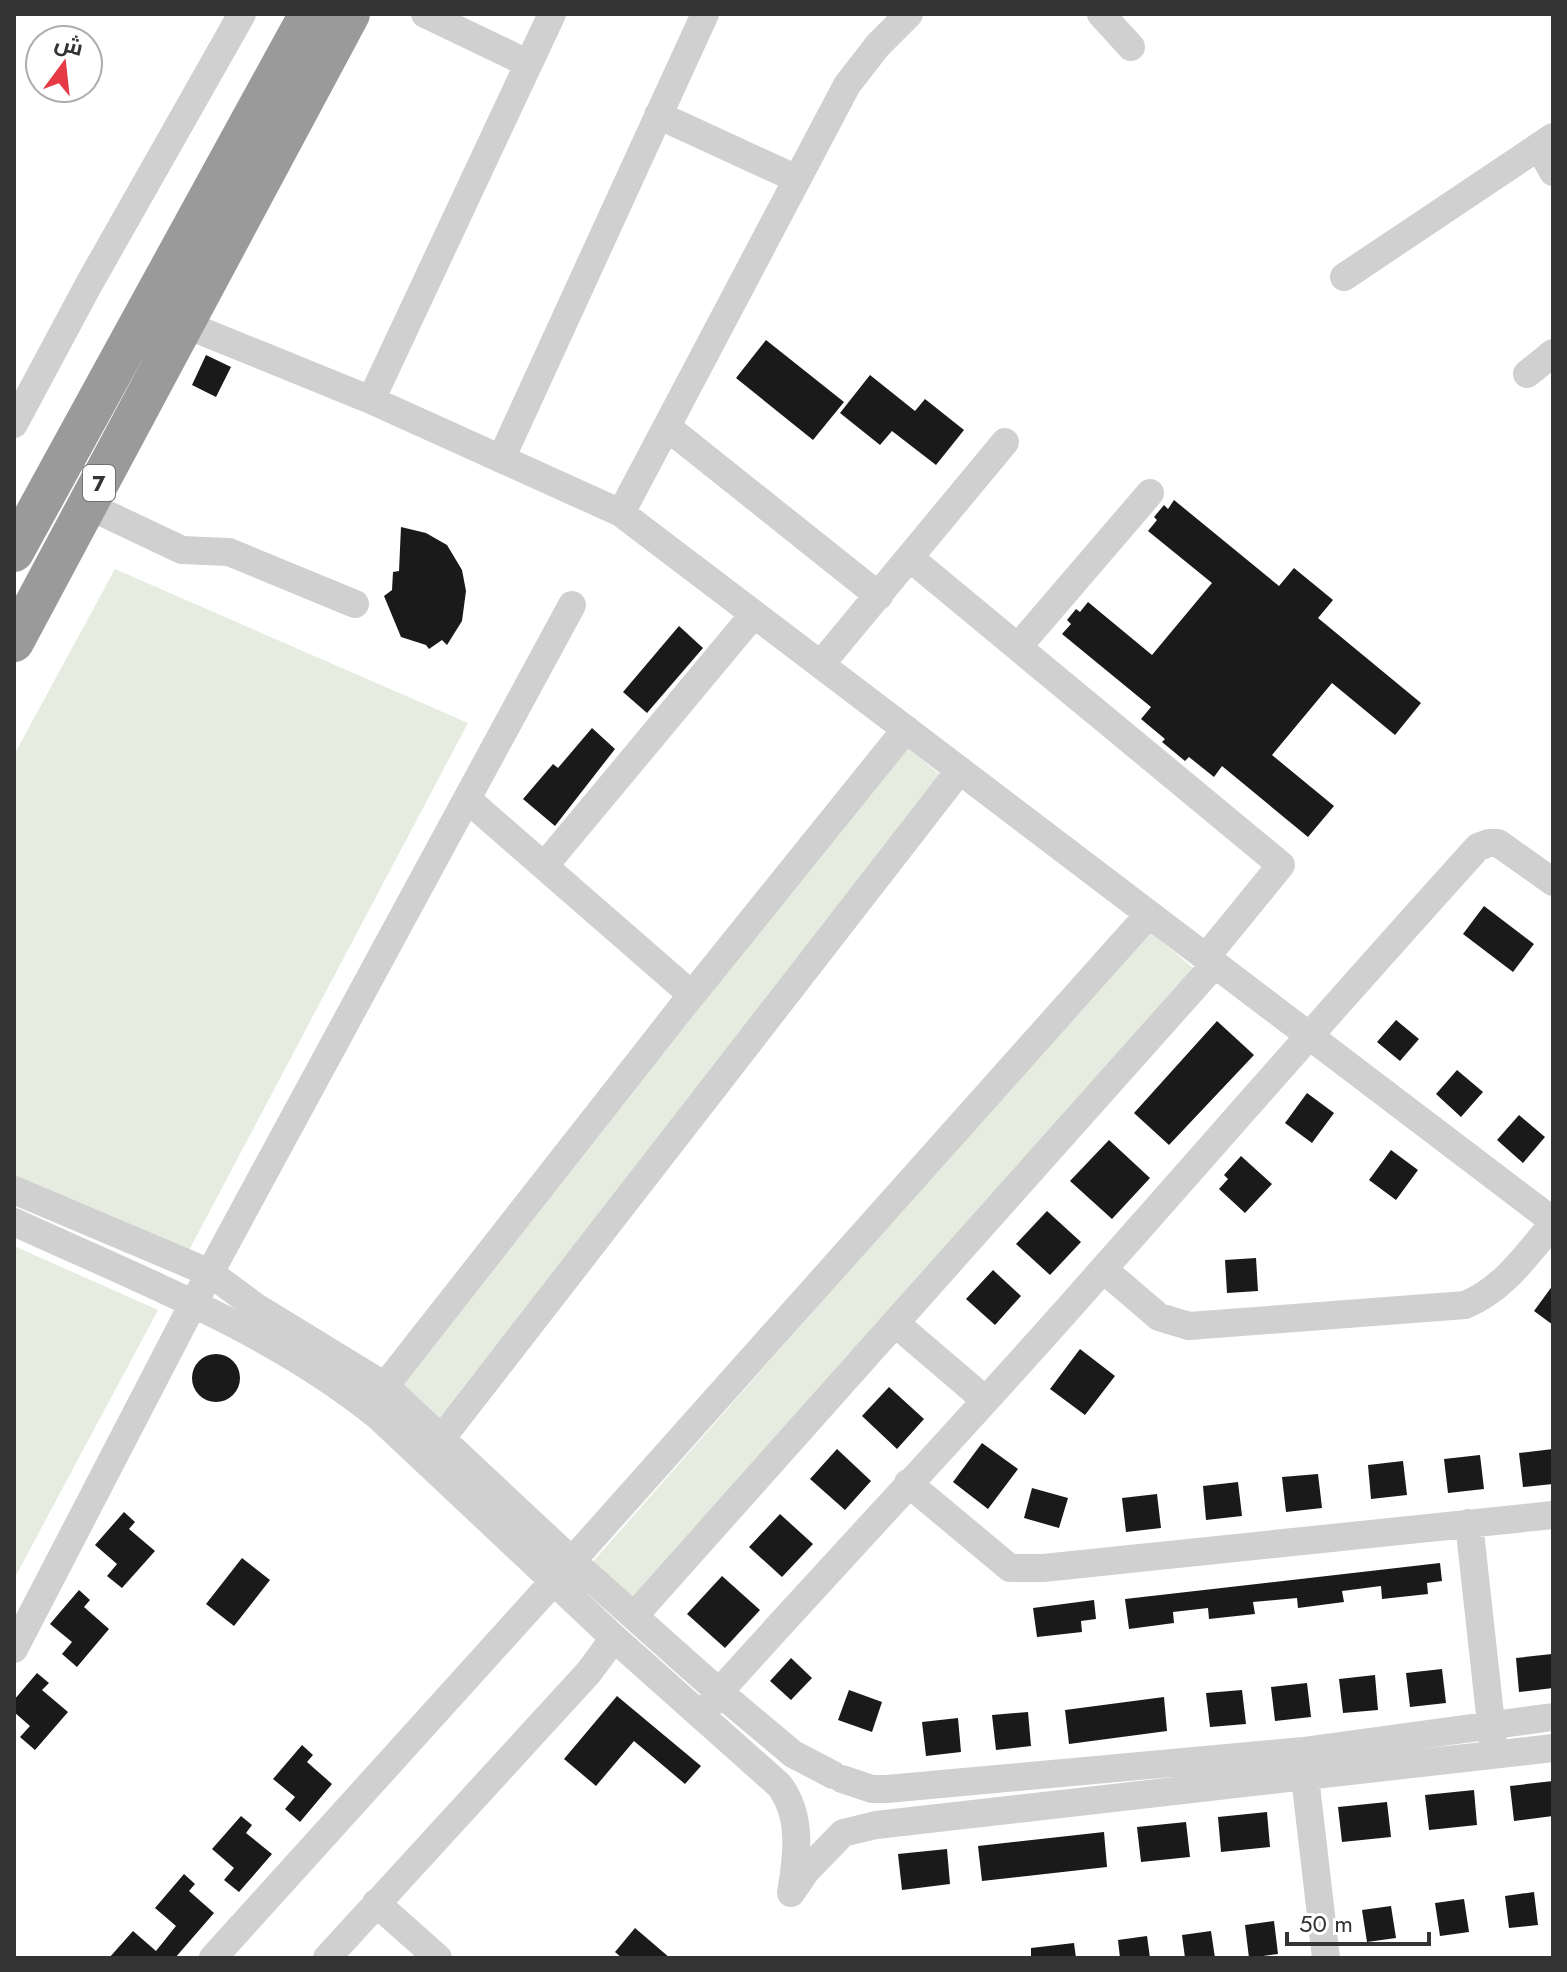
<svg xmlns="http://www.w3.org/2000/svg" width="1567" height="1972" font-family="Jost,Cairo,sans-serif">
	<rect width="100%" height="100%" fill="#fff"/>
	<path fill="#e6ecdf" d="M115,569L468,723L186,1256L14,1182V755Z
		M905,746L942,776L437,1421L399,1391Z
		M1149,930L1193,968L634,1603L590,1565Z
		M14,1246L158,1310L14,1579Z"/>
	<path fill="#1a1a1a" d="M766,340L844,402L813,440L736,378Z
		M206,355L231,367L216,397L192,385Z
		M870,375L915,411L925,399L964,430L936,465L892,431L880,445L840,413Z
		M1174,500L1279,586L1294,568L1333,600L1318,618L1421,703L1395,735L1332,683L1272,755L1334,806L1308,837L1222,766L1214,777L1189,757L1185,761L1162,742L1165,739L1141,719L1151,707L1062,634L1071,624L1067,620L1076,609L1080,612L1088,602L1152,655L1212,583L1148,531L1157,520L1154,517L1164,505L1168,509Z
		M401,527L426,533L447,545L462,570L466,591L462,621L447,645L442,640L429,649L426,645L401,637L384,596L392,590L393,572L399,571Z
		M679,626L703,648L647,713L623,692Z
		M592,728L615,749L555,826L523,799L553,764L558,768Z
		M1484,906L1534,944L1513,972L1463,934Z
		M1396,1020L1419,1039L1400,1061L1377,1042Z
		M1217,1021L1254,1055L1169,1145L1134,1113Z
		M1457,1070L1483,1092L1461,1117L1436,1094Z
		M1307,1093L1334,1113L1312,1143L1285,1123Z
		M1519,1115L1545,1137L1523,1163L1497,1140Z
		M1109,1140L1150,1178L1112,1219L1070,1181Z
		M1391,1150L1418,1170L1396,1200L1369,1180Z
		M1241,1156L1272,1184L1245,1213L1219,1189L1228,1179L1224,1175Z
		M1047,1211L1081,1242L1050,1275L1016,1244Z
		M1256,1258L1258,1291L1227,1293L1225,1260Z
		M993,1270L1021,1296L995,1325L966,1299Z
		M1553,1285V1325L1534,1311Z
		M1080,1349L1115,1376L1085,1415L1050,1389Z
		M192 1378a24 24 0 1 1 48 0a24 24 0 1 1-48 0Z
		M889,1387L924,1419L897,1449L862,1416Z
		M982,1443L1018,1469L988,1509L953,1482Z
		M837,1449L871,1481L845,1510L810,1479Z
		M1553,1449V1484L1523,1487L1519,1453Z
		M1480,1455L1484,1489L1448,1493L1444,1459Z
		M1403,1461L1407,1495L1371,1499L1368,1465Z
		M1318,1474L1322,1508L1286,1512L1282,1477Z
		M1238,1482L1242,1516L1206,1520L1203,1486Z
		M1032,1488L1068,1498L1059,1528L1024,1518Z
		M1157,1494L1161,1528L1126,1532L1122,1498Z
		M124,1512L135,1522L129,1529L155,1551L122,1588L107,1576L117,1564L95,1545Z
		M780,1514L813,1544L782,1577L749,1547Z
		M242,1558L270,1580L234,1626L206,1604Z
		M1440,1563L1442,1581L1427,1583L1428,1594L1382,1599L1381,1586L1342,1591L1344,1602L1298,1608L1297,1598L1253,1602L1255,1614L1209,1619L1208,1608L1173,1612L1174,1623L1129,1629L1125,1599Z
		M722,1576L760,1610L725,1648L687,1614Z
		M79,1590L90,1600L84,1607L109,1629L77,1667L62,1654L72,1642L50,1624Z
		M1094,1600L1096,1619L1081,1621L1082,1632L1037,1637L1033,1608Z
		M1552,1654L1553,1688L1519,1692L1516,1658Z
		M791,1658L812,1678L791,1700L770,1681Z
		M1442,1669L1446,1703L1410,1707L1406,1673Z
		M37,1673L49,1683L42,1690L68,1712L35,1750L20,1737L30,1726L14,1712V1700Z
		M1375,1675L1378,1710L1343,1713L1339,1679Z
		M1307,1683L1311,1717L1275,1721L1271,1687Z
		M849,1690L882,1702L872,1732L838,1720Z
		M1242,1690L1246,1724L1210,1727L1206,1693Z
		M617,1696L701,1766L685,1784L634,1741L596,1786L564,1759Z
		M1164,1697L1167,1731L1069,1744L1065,1710Z
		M1028,1712L1031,1746L996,1750L992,1715Z
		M958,1718L961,1752L926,1756L922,1722Z
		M302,1745L313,1755L307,1762L332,1784L300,1822L285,1809L295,1797L273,1779Z
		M1553,1781V1816L1514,1821L1510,1786Z
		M1474,1790L1477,1825L1429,1830L1425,1795Z
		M1387,1802L1391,1837L1342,1842L1338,1807Z
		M1267,1812L1270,1847L1221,1852L1218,1817Z
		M241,1816L252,1825L246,1833L272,1854L239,1892L224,1880L234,1868L212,1849Z
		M1186,1822L1190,1857L1141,1862L1137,1827Z
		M1104,1832L1107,1867L982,1881L978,1846Z
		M947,1849L950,1884L902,1890L898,1854Z
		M184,1874L195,1884L189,1891L214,1913L175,1958H109L133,1931L156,1951L176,1926L155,1908Z
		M1534,1892L1538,1925L1509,1928L1505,1896Z
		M1464,1899L1469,1932L1440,1936L1435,1903Z
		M1391,1906L1396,1938L1367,1942L1362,1910Z
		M1274,1921L1278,1954L1249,1958L1245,1925Z
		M635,1928L670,1958H622L615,1952Z
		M1211,1931L1215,1958H1185L1182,1935Z
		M1147,1936L1150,1958H1120L1118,1940Z
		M1074,1943L1076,1958H1031V1948Z"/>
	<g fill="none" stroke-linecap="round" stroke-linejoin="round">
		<path stroke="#d0d0d0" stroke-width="28" d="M425,14L527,63
			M1101,14L1131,47
			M658,115L797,179
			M1539,146L1553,172
			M1344,277L1553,137
			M184,324L371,400L621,513L1553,1221
			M1527,374L1553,353
			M371,400L552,14
			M14,424L89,284L242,14
			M667,427L879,596
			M501,459L705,14
			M87,505L182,550L229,552L355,604
			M621,513L847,85L878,45L909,14
			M910,558L1281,865L1206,957
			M1018,647L1150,493
			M821,664L1005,442
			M467,799L692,995
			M545,865L754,614
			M14,1190L210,1273L256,1307L385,1386L572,1561L719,1692L793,1754L833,1775
			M14,1222C138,1279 272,1330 379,1417L614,1638L779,1785C803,1816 797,1857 791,1893
			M1103,1269L1159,1317L1189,1326L1465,1305C1504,1289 1526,1255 1553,1224
			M895,1323L984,1399
			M385,1386L683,1006L906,729
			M441,1439L960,770
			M908,1483L1010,1568H1043L1553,1515
			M1469,1523L1493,1742
			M634,1616L1215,964
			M14,1649L193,1304L572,605
			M702,1715L719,1692C847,1550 979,1411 1105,1267C1229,1127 1352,986 1478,847L1489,843H1498L1553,882
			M1303,1760L1326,1958
			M842,1779L872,1789H887L1303,1751L1553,1717
			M793,1890L806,1871L843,1833L876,1825L1553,1748
			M376,1903L438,1958
			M213,1958L554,1581L1149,914
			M327,1958L589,1672L614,1638"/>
		<path stroke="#9a9a9a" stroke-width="40" d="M14,552L309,14
			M14,642L350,14"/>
	</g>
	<g text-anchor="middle" stroke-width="8" stroke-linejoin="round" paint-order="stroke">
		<rect fill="#fff" stroke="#707070" stroke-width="2" x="83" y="465" width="32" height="36" rx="6"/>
		<g font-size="22" font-weight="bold" fill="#333">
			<text x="99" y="491">7</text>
		</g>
	</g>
	<rect width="1567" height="1972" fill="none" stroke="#333333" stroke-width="32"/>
	<g transform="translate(64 64) rotate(15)"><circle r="38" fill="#ffffff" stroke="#adadad" stroke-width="2"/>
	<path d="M0-6L14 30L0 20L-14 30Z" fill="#e63946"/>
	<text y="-12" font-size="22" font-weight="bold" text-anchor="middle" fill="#333333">ش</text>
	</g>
	<path d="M1287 1932v12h142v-12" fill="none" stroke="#333333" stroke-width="4"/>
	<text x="1299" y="1932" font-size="24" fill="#333333" stroke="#ffffff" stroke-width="6" paint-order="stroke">50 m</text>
</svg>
